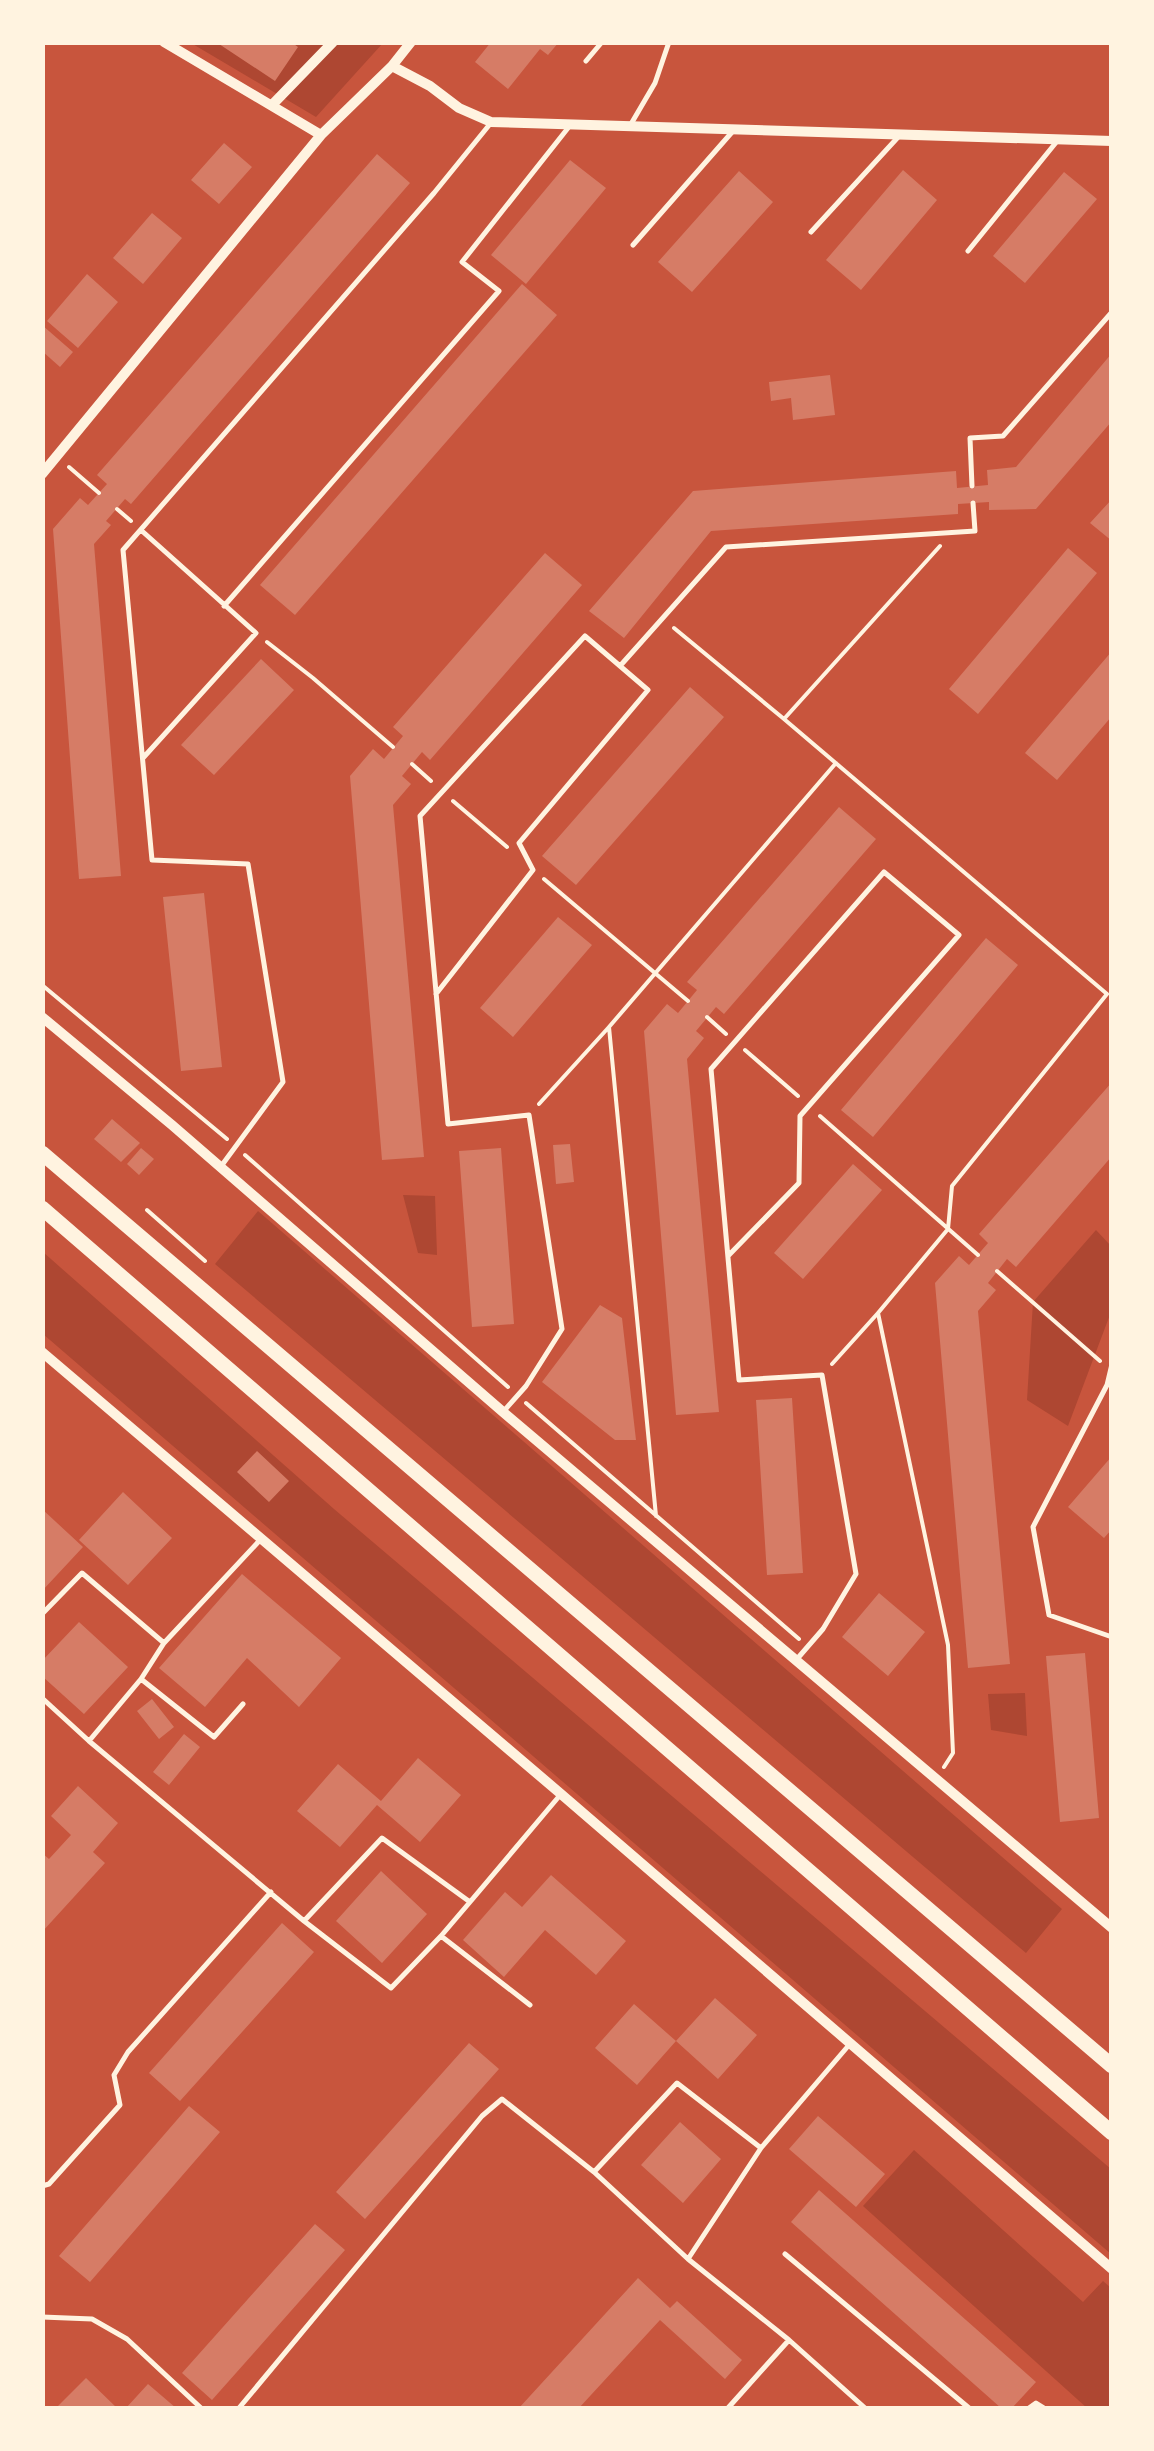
<svg xmlns="http://www.w3.org/2000/svg" width="1154" height="2451" font-family="'PT Sans Narrow',sans-serif">
	<rect width="100%" height="100%" fill="#c8553d"/>
	<path fill="#ae4732" d="M191,43H383L316,117Z
		M403,1195L435,1196L437,1255L418,1253Z
		M258,1211L1062,1909L1026,1953L215,1264Z
		M1096,1230L1111,1246V1312L1068,1426L1027,1400L1033,1302Z
		M43,1252L334,1509L1111,2169V2254L43,1334Z
		M1025,1693L1027,1736L991,1730L988,1694Z
		M914,2150L1083,2302L1103,2281L1111,2288V2408H1087L863,2206Z"/>
	<path fill="#d67c66" d="M216,42H291L298,47L275,81Z
		M491,42H559L548,55L540,49L508,89L475,62Z
		M224,143L252,167L219,204L191,180Z
		M377,154L410,183L131,504L125,499L106,521L111,525L94,544L121,876L79,879L53,529L80,498L88,505L107,484L97,475Z
		M570,160L606,188L526,284L491,255Z
		M903,170L937,200L861,290L826,260Z
		M739,171L773,202L692,292L658,262Z
		M1064,172L1097,199L1025,283L993,256Z
		M152,213L182,238L143,284L113,258Z
		M87,274L118,302L78,348L47,321Z
		M522,284L557,315L295,615L260,585Z
		M42,325L73,352L60,367L42,351Z
		M1112,353V421L1036,509L989,510V502L958,504V514L711,531L624,638L589,611L693,491L956,471L957,488L988,485L987,470L1016,467Z
		M830,375L835,415L793,420L791,398L771,401L769,382Z
		M1112,499V541L1090,523Z
		M1068,548L1097,573L978,714L949,689Z
		M545,553L582,585L430,760L422,752L402,776L411,784L393,805L424,1157L382,1160L350,776L373,749L384,759L403,736L393,727Z
		M1112,651V716L1057,780L1025,753Z
		M261,659L294,690L214,775L181,745Z
		M690,687L724,717L576,885L542,856Z
		M839,807L876,839L724,1014L716,1007L696,1031L704,1038L687,1059L719,1412L676,1415L644,1031L667,1004L678,1013L697,990L687,982Z
		M204,893L222,1067L181,1071L163,897Z
		M558,917L592,945L513,1037L480,1008Z
		M986,938L1018,965L873,1137L841,1110Z
		M1112,1082V1156L1016,1267L1007,1259L988,1283L996,1290L978,1311L1010,1664L968,1668L935,1283L959,1256L969,1265L988,1243L979,1234Z
		M112,1119L140,1143L121,1162L94,1139Z
		M570,1144L574,1182L556,1184L553,1145Z
		M141,1148L154,1159L139,1175L127,1164Z
		M501,1148L514,1324L472,1327L459,1151Z
		M853,1164L882,1190L803,1279L774,1253Z
		M600,1305L622,1318L636,1440H615L542,1382Z
		M792,1398L803,1573L767,1575L756,1400Z
		M257,1451L289,1481L269,1502L237,1472Z
		M1112,1456V1529L1104,1538L1068,1507Z
		M123,1492L172,1538L128,1585L79,1540Z
		M42,1509L83,1547L42,1591Z
		M242,1574L341,1658L299,1707L247,1658L205,1707L159,1668Z
		M879,1593L925,1632L888,1676L842,1637Z
		M79,1622L128,1667L84,1714L42,1676V1661Z
		M1085,1653L1099,1818L1060,1822L1046,1656Z
		M152,1699L174,1727L159,1739L137,1711Z
		M184,1734L200,1747L169,1785L153,1772Z
		M418,1758L461,1795L420,1842L377,1805L340,1847L297,1811L338,1764L381,1801Z
		M78,1786L118,1823L93,1852L105,1863L42,1932V1853L49,1859L71,1835L51,1816Z
		M381,1871L427,1914L382,1963L336,1921Z
		M551,1875L626,1941L596,1975L545,1930L504,1977L463,1940L505,1892L522,1907Z
		M282,1923L314,1952L180,2101L149,2073Z
		M715,1998L757,2035L718,2079L676,2041Z
		M634,2004L676,2041L637,2085L595,2048Z
		M469,2043L499,2069L365,2219L336,2192Z
		M189,2106L220,2132L90,2282L59,2256Z
		M818,2116L885,2174L856,2207L789,2149Z
		M680,2122L721,2159L683,2203L641,2165Z
		M819,2190L1036,2382L1012,2408H1001L791,2222Z
		M315,2224L345,2250L212,2400L182,2373Z
		M638,2278L670,2308L677,2301L742,2360L725,2379L660,2320L579,2408H519Z
		M86,2378L117,2408H56Z
		M148,2384L176,2408H126Z"/>
	<g fill="none" stroke-linecap="round" stroke-linejoin="round">
		<path stroke="#fff3e0" stroke-width="4" d="M69,467L99,493
			M117,509L131,521
			M940,546L784,719L1107,994L952,1186L948,1229L878,1313L948,1645L953,1753L944,1767
			M674,628L784,719
			M267,642L313,678L393,747
			M412,764L431,781
			M453,801L507,847
			M544,879L688,1001
			M42,985L227,1139
			M707,1017L726,1034
			M745,1050L798,1096
			M539,1104L609,1027
			M820,1116L978,1255
			M245,1155L508,1387
			M147,1210L205,1261
			M997,1271L1100,1361
			M832,1364L878,1313
			M526,1403L799,1639
			M656,1516L609,1027L836,763"/>
		<path stroke="#fff3e0" stroke-width="5" d="M586,61L602,42
			M631,124L655,83L669,42
			M811,232L900,135
			M633,245L733,131
			M968,251L1058,140
			M972,486L970,438L1003,436L1112,312
			M142,531L256,633L143,758
			M224,606L499,291L462,262L568,128
			M620,666L726,547L975,531L973,503
			M436,994L533,870L519,843L648,690L585,636L420,816L448,1124L529,1115L562,1329L526,1386L503,1412
			M222,1165L283,1082L248,864L152,860L123,550L434,193L490,124
			M728,1256L799,1183L800,1116L959,935L884,872L711,1069L739,1380L822,1375L856,1574L823,1629L797,1659
			M1112,1364L1107,1385L1033,1527L1049,1615L1112,1637
			M42,1614L82,1573L164,1643
			M141,1679L214,1737L243,1704
			M42,1698L89,1741L141,1679L164,1643L261,1539
			M89,1741L304,1921L382,1838L470,1902L561,1794
			M470,1902L441,1936L530,2005
			M304,1921L391,1988L441,1936
			M594,2172L677,2083L761,2148
			M42,2186L49,2184L120,2105L114,2075L128,2052L271,1892
			M785,2254L969,2408
			M688,2259L789,2340L865,2408
			M42,2317L92,2319L127,2339L201,2408
			M239,2408L482,2116L502,2099L594,2172L688,2259L761,2148L849,2045
			M728,2408L789,2340
			M1029,2408L1036,2403L1044,2408"/>
		<path stroke="#fff3e0" stroke-width="10" d="M164,42L321,135
			M392,66L430,86L459,108L491,122L1112,141
			M272,105L333,42
			M42,474L321,135L392,66L411,42
			M42,1017L172,1125L503,1412L1112,1928
			M42,1352L561,1794L1112,2269"/>
		<path stroke="#fff3e0" stroke-width="15" d="M42,1153L1112,2066
			M42,1208L1112,2133"/>
	</g>
	<rect width="1154" height="2451" fill="none" stroke="#fff3e0" stroke-width="90"/>
</svg>
